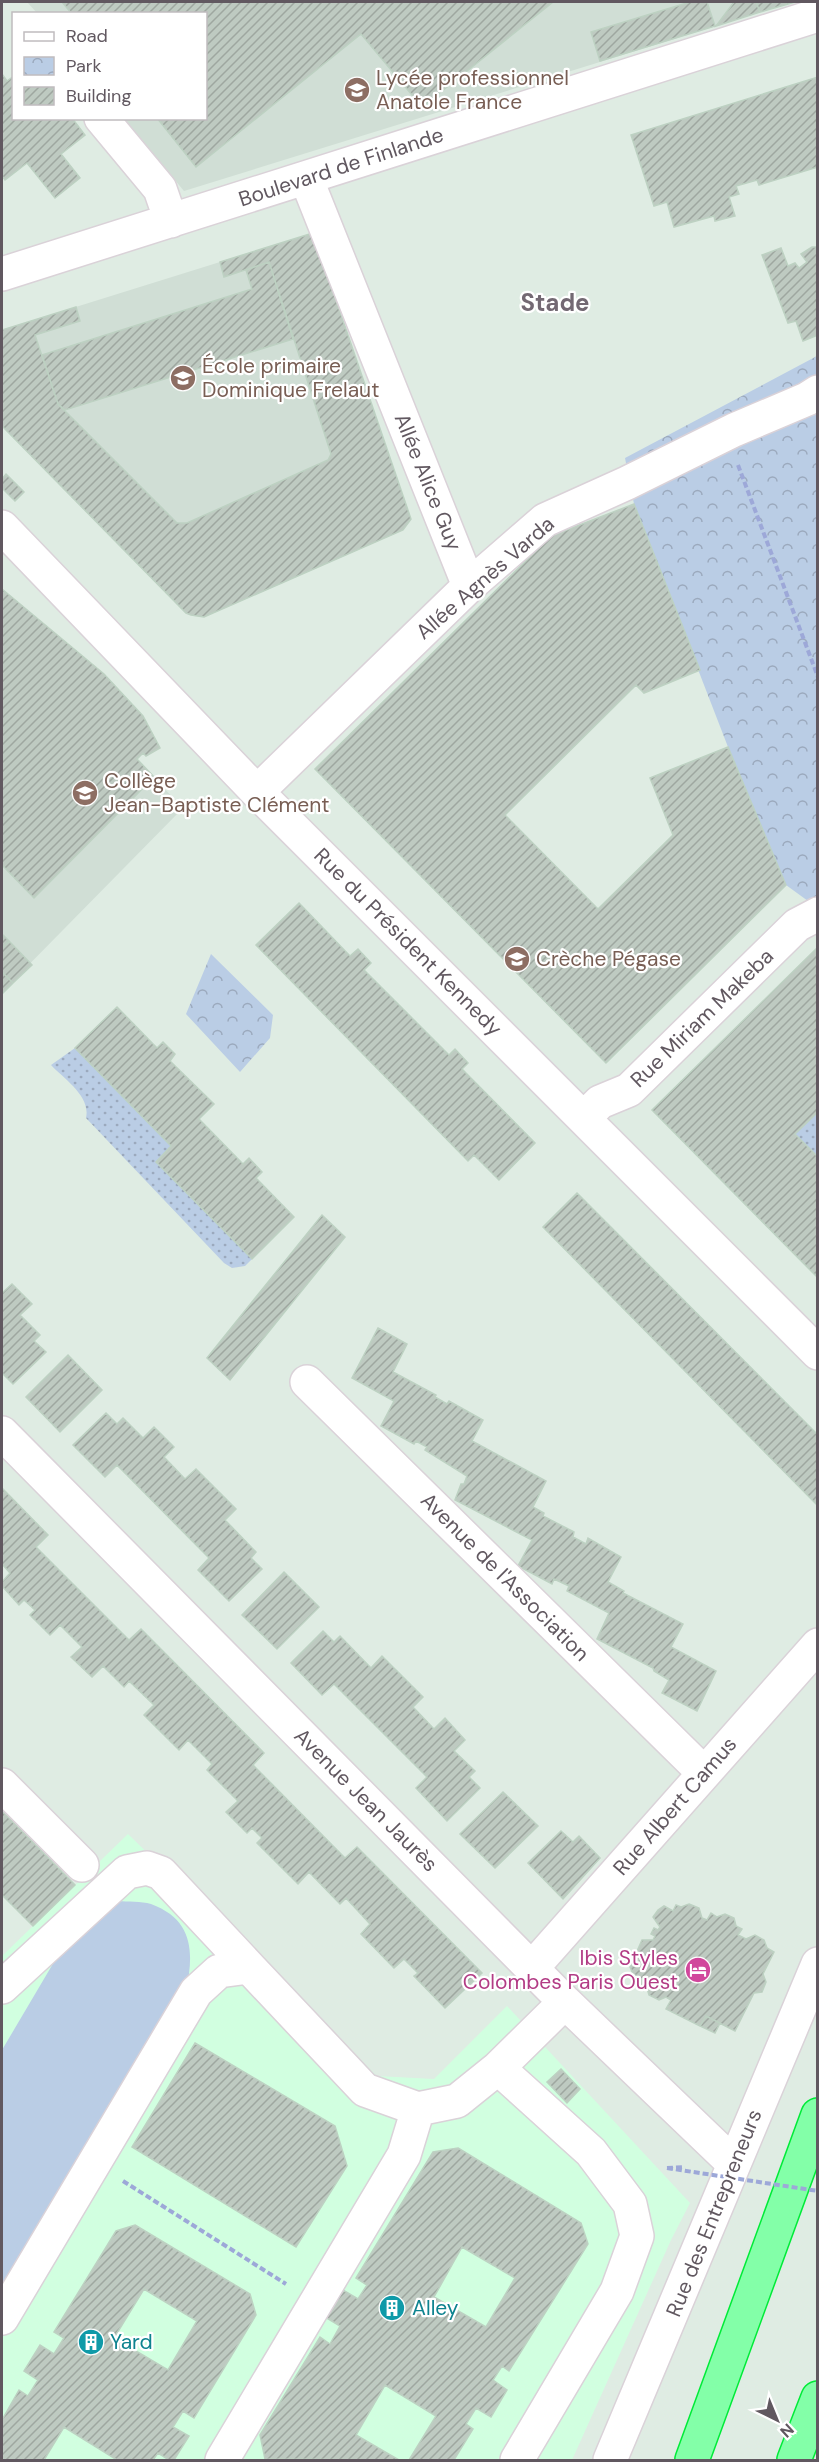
<svg xmlns="http://www.w3.org/2000/svg" width="819" height="2462" font-family="'DM Sans',sans-serif">
	<defs>
		<pattern id="grass-dots" width="8" height="8" patternUnits="userSpaceOnUse" patternTransform="scale(1.5)"><rect width="8" height="8" fill="#bacde5"/><path d="M2 2h.1M6 6h.1" fill="none" stroke="#9ba9bd" stroke-width="1.8" stroke-linecap="round"/></pattern>
		<pattern id="park-crowns" width="20" height="18" patternUnits="userSpaceOnUse" patternTransform="scale(1.5)"><rect width="20" height="18" fill="#bacde5"/><path d="M2 6a3 3 0 1 1 6 0M12 15a3 3 0 1 1 6 0" fill="none" stroke="#9ba9bd"/></pattern>
		<pattern id="building-hatch" width="6" height="6" patternUnits="userSpaceOnUse" patternTransform="scale(1.5)"><rect width="6" height="6" fill="#becac1"/><path d="M-1 1l2-2M0 6l6-6M5 7l2-2" fill="none" stroke="#9ea7a0"/></pattern>
	</defs>
	<rect width="100%" height="100%" fill="#dfece3"/>
	<path fill="#d1ffe0" d="M128,1834L377,2076L434,2079L507,2006L690,2203L671,2240L572,2460H2V1956Z"/>
	<path fill="#d0ded5" d="M27,2H734L716,26L184,191L124,119L206,118V14L37,13Z
		M313,233L411,519L403,530L204,617L191,615L186,613L2,426V330Z
		M2,589L90,662L133,705L150,728L160,748L146,756L143,753L137,760L183,808L2,992Z"/>
	<path fill="url(#grass-dots)" d="M75,1048L171,1146L156,1162L252,1259L245,1266L232,1268L224,1263L86,1118C91,1096 64,1079 51,1065Z
		M817,1112V1157L795,1134Z"/>
	<path fill="url(#park-crowns)" d="M817,356V898L808,901L786,885L728,747L634,504L625,458Z
		M211,954L273,1015L270,1038L240,1072L186,1014Z"/>
	<path fill="#bacde5" d="M118,1901C128,1902 141,1901 151,1904C194,1920 194,1953 186,1991L2,2297V2050L67,1940Z"/>
	<path fill="url(#building-hatch)" stroke="#bdd1c2" stroke-width="1.5" fill-rule="evenodd" d="M62,2H553L422,107L361,34L196,167L157,118H206V14H72Z
		M690,2H707L715,26L600,61L591,32Z
		M734,2H756L760,12L716,26Z
		M756,2H795L760,12Z
		M2,74L7,81L14,76V118H72L85,135L61,154L80,178L55,198L27,163L5,180L2,176Z
		M818,77V167L759,185L757,180L736,186L739,194L729,197L735,216L715,221L714,216L674,227L667,202L654,206L631,135Z
		M313,233L411,519L403,530L204,617L191,615L186,613L2,426V330L76,307L80,321L35,335L58,404L177,523H187L328,460L331,454L269,262L224,277L220,262Z
		M812,247H818V335L803,341L796,321L788,323L762,255L781,248L788,266L795,263L799,268L807,262L801,254Z
		M269,262L293,339L65,410L58,404L42,355L252,289L246,270Z
		M6,474L24,492L15,501L2,488V479Z
		M634,504L700,670L644,693L636,685L505,815L598,909L673,835L650,778L728,747L786,885L606,1063L315,769L551,536Z
		M2,589L104,674L143,716L160,748L146,756L143,753L137,759L154,777L34,898L2,865Z
		M299,903L350,956L358,949L371,963L364,970L449,1055L455,1049L468,1063L462,1069L535,1143L499,1180L474,1155L468,1161L256,945Z
		M2,934L9,941L2,948Z
		M9,941L32,965L13,983L2,972V948Z
		M818,947V1112L795,1134L818,1157V1278L652,1110Z
		M2,972L13,983L2,994Z
		M117,1007L157,1048L163,1042L175,1054L170,1061L214,1104L199,1119L243,1164L249,1158L262,1172L256,1178L294,1217L252,1259L156,1162L171,1146L75,1048Z
		M577,1193L818,1435V1506L543,1227Z
		M322,1215L345,1237L230,1380L207,1358Z
		M12,1284L32,1304L20,1315L40,1335L34,1341L46,1352L13,1384L2,1373V1293Z
		M378,1328L407,1344L393,1372L436,1395L435,1397L447,1404L449,1401L483,1420L472,1441L546,1481L533,1507L544,1513L543,1516L574,1532L573,1537L586,1544L588,1538L621,1557L608,1582L624,1591L623,1593L683,1624L671,1647L716,1671L697,1711L662,1693L669,1680L654,1671L653,1668L597,1639L609,1613L567,1591L569,1586L554,1579L552,1584L518,1566L532,1540L455,1500L461,1484H464L467,1476L425,1450L427,1447L416,1441L414,1444L381,1426L394,1401L352,1378Z
		M68,1355L102,1390L60,1432L26,1397Z
		M106,1413L117,1424L123,1418L143,1438L154,1427L174,1447L164,1457L185,1479L196,1469L236,1509L225,1520L256,1552L251,1558L262,1569L229,1601L198,1570L209,1558L117,1465L105,1477L73,1445Z
		M2,1488L48,1535L36,1547L129,1640L141,1629L145,1633L264,1753L253,1765L345,1858L357,1847L482,1973L445,2008L414,1976L418,1973L404,1959L394,1968L361,1934L370,1924L346,1898L340,1904L309,1872L298,1884L257,1843L262,1838L252,1828L247,1833L226,1812L238,1801L207,1770L212,1764L188,1740L179,1750L144,1715L154,1705L129,1681L124,1687L103,1666L92,1677L71,1657L82,1647L60,1625L50,1635L30,1615L35,1610L24,1600L19,1605L2,1586V1582L10,1573L2,1564Z
		M284,1572L319,1607L277,1649L242,1615Z
		M323,1631L334,1642L340,1636L371,1668L382,1656L423,1697L413,1707L434,1729L445,1718L465,1740L454,1751L475,1771L469,1777L480,1788L447,1821L416,1788L427,1777L334,1684L322,1695L291,1663Z
		M503,1792L538,1826L495,1868L460,1834Z
		M2,1811L75,1885L33,1926L2,1895Z
		M561,1831L573,1842L579,1836L600,1858L563,1899L528,1863Z
		M689,1904L699,1908L702,1918L707,1920L711,1913L717,1917L725,1914L734,1918L736,1926L742,1929L738,1935L746,1939L755,1935L764,1940L767,1948L774,1952L763,1974L766,1982L762,1992L754,1993L735,2031L706,2016L700,2026L666,2009L671,2000L666,1997L659,2000L649,1995L647,1988L640,1984L642,1979L633,1974L630,1967L642,1940H653L655,1936L651,1934L654,1928L658,1930L660,1927L653,1917L658,1910L664,1906L673,1911L676,1905L681,1907Z
		M706,2016L720,2023L715,2033L700,2026Z
		M195,2043L335,2126L347,2166L296,2247L132,2147Z
		M561,2069L580,2089L567,2103L547,2082Z
		M458,2148L581,2223L588,2244L509,2371L502,2366L493,2380L507,2390L491,2417L476,2408L466,2424L473,2429L454,2460H409L436,2416L385,2385L356,2435L399,2460L265,2459L260,2435L320,2337L330,2344L340,2326L325,2317L343,2290L358,2299L367,2285L356,2278L433,2152ZM462,2247L515,2278L486,2327L434,2297Z
		M135,2225L250,2294L256,2315L194,2418L183,2411L173,2427L189,2436L174,2460H169L158,2453L153,2460H117L64,2427L44,2460H2V2420L19,2390L28,2396L38,2380L24,2371L40,2345L54,2354L64,2338L54,2332L116,2231ZM144,2289L197,2321L168,2370L114,2338Z"/>
	<g fill="none" stroke-linecap="round" stroke-linejoin="round">
		<g stroke="#dad2d8" stroke-width="36">
			<path id="minor" d="M101,118L160,189L171,221
				M306,178L469,586
				M2,274L818,15
				M2,527L257,792L818,1353
				M257,792L469,586L545,520L627,483L734,430L807,399L818,392
				M584,1118L600,1102L629,1090L797,925L818,914
				M307,1382L704,1773
				M2,1433L565,2002L734,2164
				M2,1785L82,1865
				M532,1968L818,1645
				M2,1987L127,1872L147,1868L161,1873L249,1967
				M498,2068L591,2152L630,2204L637,2236L617,2291L517,2460
				M2,2318L196,1992L219,1971L249,1967L365,2090L418,2109L457,2101L498,2068L565,2002
				M222,2460L404,2155L418,2109
				M610,2460L818,1964"/>
		</g>
		<g stroke="#00eb38" stroke-width="36">
			<path id="highway" d="M692,2460L818,2115
				M794,2460L818,2398"/>
		</g>
		<path stroke="#9da8d8" stroke-width="4" stroke-dasharray="6 3" stroke-linecap="butt" d="M738,465L818,677
			M667,2168L685,2167
			M123,2181L286,2284"/>
		<use href="#minor" stroke="#fff" stroke-width="33"/>
		<use href="#highway" stroke="#83ffa8" stroke-width="33"/>
		<path stroke="#9da8d8" stroke-width="4" stroke-dasharray="6 3" stroke-linecap="butt" d="M667,2168L818,2191"/>
	</g>
	<defs>
		<g id="school-disc" transform="scale(1.35)"><circle r="9.5" fill="#8d6e63" stroke="#fff"/><path d="M0-5L7-2L0 1L-7-2ZM-4 1L0 2.5L4 1V4Q0 6-4 4Z" fill="#fff"/></g>
		<g id="hotel-disc" transform="scale(1.35)"><circle r="9.5" fill="#d1479c" stroke="#fff"/><path d="M-6-4.5h1.5V1H6V5H4.5V3h-9V5H-6ZM-4 0a1.8 1.8 0 1 1 3.6 0ZM.5 0V-2.5h3Q6-2.5 6 0Z" fill="#fff"/></g>
		<g id="building-disc" transform="scale(1.35)"><circle r="9.5" fill="#0f9aa8" stroke="#fff"/><path d="M-4-6H4V6H1V3H-1V6H-4ZM-2.5-4.3h1.7v1.8h-1.7ZM.8-4.3h1.7v1.8H.8ZM-2.5-1h1.7V.8h-1.7ZM.8-1h1.7V.8H.8Z" fill="#fff"/></g>
	</defs>
	<g fill-rule="evenodd">
		<use href="#school-disc" x="357" y="90"/>
		<use href="#school-disc" x="183" y="378"/>
		<use href="#school-disc" x="85" y="793"/>
		<use href="#school-disc" x="517" y="959"/>
		<use href="#hotel-disc" x="698" y="1970"/>
		<use href="#building-disc" x="392" y="2308"/>
		<use href="#building-disc" x="91" y="2342"/>
	</g>
	<g text-anchor="middle" stroke-width="4.5" stroke-linejoin="round" paint-order="stroke">
		<g font-size="21" fill="#785e54" stroke="#fff" text-anchor="start">
			<text x="376" y="85">Lycée professionnel<tspan x="376" dy="24">Anatole France</tspan></text>
			<text x="202" y="373">École primaire<tspan x="202" dy="24">Dominique Frelaut</tspan></text>
			<text x="104" y="788">Collège<tspan x="104" dy="24">Jean-Baptiste Clément</tspan></text>
			<text x="536" y="966">Crèche Pégase</text>
		</g>
		<g font-size="21" fill="#615860" stroke="#fff">
			<text transform="translate(341 167) rotate(-18)" y="7">Boulevard de Finlande</text>
			<text transform="translate(428 482) rotate(68)" y="7">Allée Alice Guy</text>
			<text transform="translate(485 578) rotate(-41)" y="7">Allée Agnès Varda</text>
			<text transform="translate(408 942) rotate(45)" y="7">Rue du Président Kennedy</text>
			<text transform="translate(702 1018) rotate(-44)" y="7">Rue Miriam Makeba</text>
			<text transform="translate(505 1577) rotate(45)" y="7">Avenue de l'Association</text>
			<text transform="translate(366 1800) rotate(45)" y="7">Avenue Jean Jaurès</text>
			<text transform="translate(675 1806) rotate(-49)" y="7">Rue Albert Camus</text>
			<text transform="translate(714 2213) rotate(-68)" y="7">Rue des Entrepreneurs</text>
		</g>
		<g font-size="21" fill="#b23c85" stroke="#fff" text-anchor="end">
			<text x="678" y="1965">Ibis Styles<tspan x="678" dy="24">Colombes Paris Ouest</tspan></text>
		</g>
		<g font-size="21" fill="#0d838f" stroke="#fff" text-anchor="start">
			<text x="412" y="2315">Alley</text>
			<text x="110" y="2349">Yard</text>
		</g>
		<g font-size="24" font-weight="bold" fill="#736973" stroke="#fff">
			<text x="555" y="311">Stade</text>
		</g>
	</g>
	<rect width="819" height="2462" fill="none" stroke="#615860" stroke-width="6"/>
	<rect x="12" y="12" width="195" height="108" fill="#ffffff" stroke="#c0bcbf" stroke-width="1.5"/>
	<rect x="24" y="32" width="30" height="9" fill="#ffffff" stroke="#c0bcbf" stroke-width="1.5"/>
	<text x="66" y="42" font-size="18" fill="#615860">Road</text>
	<rect x="24" y="57" width="30" height="18" fill="url(#park-crowns)" stroke="#c0bcbf" stroke-width="1.5"/>
	<text x="66" y="72" font-size="18" fill="#615860">Park</text>
	<rect x="24" y="87" width="30" height="18" fill="url(#building-hatch)" stroke="#c0bcbf" stroke-width="1.5"/>
	<text x="66" y="102" font-size="18" fill="#615860">Building</text>
	<g transform="translate(777 2420) rotate(137)" stroke="#ffffff" stroke-width="4.5" paint-order="stroke">
	<path d="M0-4.5L10 22L0 15L-10 22Z" fill="#615860"/>
	<text y="-9" font-size="16" font-weight="bold" text-anchor="middle" fill="#615860">N</text>
	</g>
</svg>
